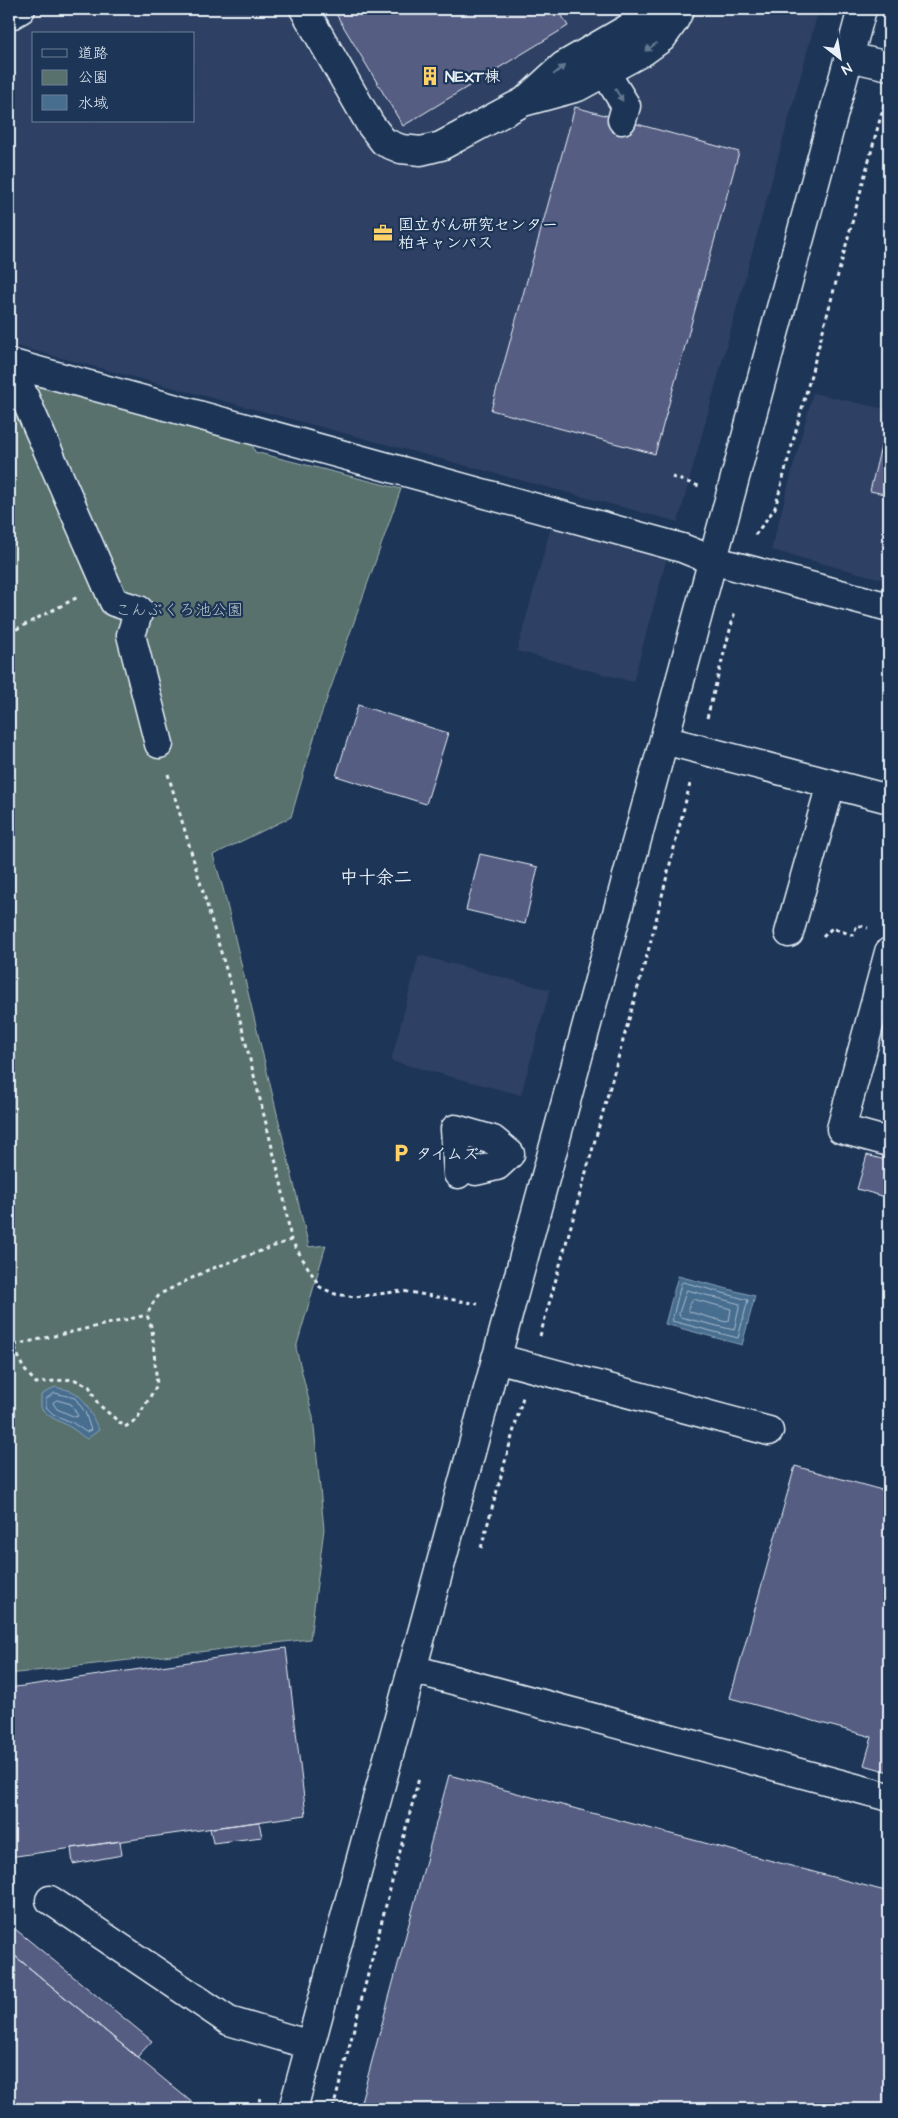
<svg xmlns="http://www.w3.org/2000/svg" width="898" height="2118" font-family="'Architects Daughter','Klee One',sans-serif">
	<rect width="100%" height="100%" fill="#1d3557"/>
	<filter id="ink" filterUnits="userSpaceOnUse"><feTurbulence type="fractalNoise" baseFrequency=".02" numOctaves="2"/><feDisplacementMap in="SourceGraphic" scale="10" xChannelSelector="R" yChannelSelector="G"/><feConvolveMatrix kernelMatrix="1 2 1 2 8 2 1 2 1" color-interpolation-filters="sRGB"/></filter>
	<g filter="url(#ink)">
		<path fill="#2e4164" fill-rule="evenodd" d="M9,9H819L678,522L9,344ZM34,34H194V121H34Z
			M813,393L889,410V581L771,550Z
			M552,523L668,554L633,682L517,651Z
			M419,955L550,990L521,1095L391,1061Z"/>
		<path fill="#59716d" stroke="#a0b1b2" d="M9,377L252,444L255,452L401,489L319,721L291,817L213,855L223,888L309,1247L326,1245L296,1348L313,1417L324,1529L310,1639L9,1674Z"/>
		<path fill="#476d8f" stroke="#87a2b9" d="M678,1276L755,1296L742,1345L665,1324Z
			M55,1387C62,1389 73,1390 78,1395C88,1404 93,1419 99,1430L87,1439C80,1435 76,1430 70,1427C57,1419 52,1420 41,1408V1395Z"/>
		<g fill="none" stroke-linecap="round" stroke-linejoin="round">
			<path stroke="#a8bcce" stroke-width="1" d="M683,1282L748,1300L738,1338L672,1321L681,1284Z
				M687,1290L740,1304L734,1330L680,1317L679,1314Z
				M693,1299L731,1309L729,1321L726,1322L690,1312L688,1309Z
				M55,1393L75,1398L85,1412L91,1430L86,1432L73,1423L53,1414L46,1407V1399Z
				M57,1400L71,1404L78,1416L75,1417L57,1409L53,1403Z"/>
		</g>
		<path fill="#575d83" stroke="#e8f1f8" d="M333,9H558L568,26L403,126Z
			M575,107L739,152L655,454L491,410Z
			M889,414V495L870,491Z
			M358,705L448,733L426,804L336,776Z
			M480,854L538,867L525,924L466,910Z
			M867,1155L889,1161V1198L857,1189Z
			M795,1466L889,1492V1772L864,1765L872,1737L730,1698Z
			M286,1648L306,1815L9,1857V1688Z
			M449,1775L889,1892V2109H359Z
			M259,1822L262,1837L213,1843L210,1828Z
			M120,1841L122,1855L73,1864L71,1848Z
			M9,1924L152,2041L137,2057L9,1951Z
			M9,1951L137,2057L200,2109H9Z"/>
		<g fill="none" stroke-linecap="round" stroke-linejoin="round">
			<g stroke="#e8f1f8" stroke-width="31">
				<path id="minor" d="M304,9L370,124L384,142L401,149L421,151L441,146L523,102L578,87L644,51L662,38L674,21L680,9
					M9,16L21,9
					M849,57L889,66
					M605,72L626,106L622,120
					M528,98L563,66L646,18L651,9
					M9,363L682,548L712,560L889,607
					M10,364L114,602L139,610L131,635L159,744
					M664,740L889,799
					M789,933L831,784
					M889,952L841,1129L889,1142
					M458,1174L455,1129L493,1140L510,1154L497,1166L476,1171
					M496,1358L769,1431
					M412,1669L889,1797
					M50,1900L229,2021L310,2045
					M293,2109L862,9"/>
			</g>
			<path stroke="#e8f1f8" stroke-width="3" stroke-dasharray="4 4" stroke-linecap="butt" d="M672,477L699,486
				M755,535L775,508L886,97
				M9,633L78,597
				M707,718L735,611
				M168,774L234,996L282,1187L291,1240L320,1287L335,1294L355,1297L403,1291L478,1304
				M823,937L832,928L853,935L857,925L868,928
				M540,1336L649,948L691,780
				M9,1345H14L23,1368L36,1383L73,1379L89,1386L98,1404L125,1427L137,1419L157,1385L152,1329L147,1315L153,1303L160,1294L208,1270L291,1240
				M14,1345L147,1315
				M481,1548L523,1397
				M257,2109L260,2098
				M333,2109L419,1778"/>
			<use href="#minor" stroke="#1d3557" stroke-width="28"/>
		</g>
		<defs><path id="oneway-solid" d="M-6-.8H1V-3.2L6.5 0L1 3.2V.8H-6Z" transform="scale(1.25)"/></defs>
		<g fill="#64778f">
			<use href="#oneway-solid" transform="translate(651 47) rotate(145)"/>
			<use href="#oneway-solid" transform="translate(559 70) rotate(-39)"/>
			<use href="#oneway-solid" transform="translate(619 95) rotate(58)"/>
		</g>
	</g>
	<defs>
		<g id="building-bare" transform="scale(1.5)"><path d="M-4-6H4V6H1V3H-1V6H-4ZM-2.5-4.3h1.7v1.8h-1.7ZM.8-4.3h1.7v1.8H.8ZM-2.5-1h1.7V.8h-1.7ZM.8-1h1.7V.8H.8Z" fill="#ffd166" stroke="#1d3557" stroke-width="2.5" paint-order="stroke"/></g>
		<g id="office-bare" transform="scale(1.5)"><path d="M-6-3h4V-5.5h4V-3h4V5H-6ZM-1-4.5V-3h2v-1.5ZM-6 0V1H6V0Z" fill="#ffd166" stroke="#1d3557" stroke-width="2.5" paint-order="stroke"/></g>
		<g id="parking-bare" transform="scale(1.5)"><path d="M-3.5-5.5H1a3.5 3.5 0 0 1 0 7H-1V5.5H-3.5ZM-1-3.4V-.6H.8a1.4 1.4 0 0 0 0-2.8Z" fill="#ffd166" stroke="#1d3557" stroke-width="2.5" paint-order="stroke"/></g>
	</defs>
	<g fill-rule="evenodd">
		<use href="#building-bare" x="430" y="76"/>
		<use href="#office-bare" x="383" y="233"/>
		<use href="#parking-bare" x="401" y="1153"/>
	</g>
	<g text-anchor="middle" stroke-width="4.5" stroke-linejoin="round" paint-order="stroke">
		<g font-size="16" font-weight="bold" fill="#e8f1f8" stroke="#1d3557" text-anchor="start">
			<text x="445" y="82">NEXT棟</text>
			<text x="398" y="230">国立がん研究センター<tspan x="398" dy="18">柏キャンパス</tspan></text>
			<text x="416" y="1159">タイムズ</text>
		</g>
		<g font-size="16" fill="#b6c4c7" stroke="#1d3557">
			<text x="179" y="615">こんぶくろ池公園</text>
		</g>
		<g font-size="18" font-weight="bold" fill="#e8f1f8" stroke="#1d3557">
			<text x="376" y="883">中十余二</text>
		</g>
	</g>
	<rect width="898" height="2118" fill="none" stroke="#1d3557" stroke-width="30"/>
	<rect x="15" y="15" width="868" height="2088" fill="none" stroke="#e8f1f8" stroke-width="2" filter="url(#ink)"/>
	<rect x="32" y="32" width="162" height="90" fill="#1d3557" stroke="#6e8097"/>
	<rect x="42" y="49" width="25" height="8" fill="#1d3557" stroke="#6e8097"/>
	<text x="78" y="58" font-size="15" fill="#e8f1f8">道路</text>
	<rect x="42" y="70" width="25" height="15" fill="#59716d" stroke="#6e8097"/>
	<text x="78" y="82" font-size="15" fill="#e8f1f8">公園</text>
	<rect x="42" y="95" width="25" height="15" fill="#476d8f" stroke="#6e8097"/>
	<text x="78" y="108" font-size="15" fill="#e8f1f8">水域</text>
	<g transform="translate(840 58) rotate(149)" stroke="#1d3557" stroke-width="4" paint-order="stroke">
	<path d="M0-4L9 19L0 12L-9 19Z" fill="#e8f1f8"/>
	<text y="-8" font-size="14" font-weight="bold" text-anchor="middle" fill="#e8f1f8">N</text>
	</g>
</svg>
